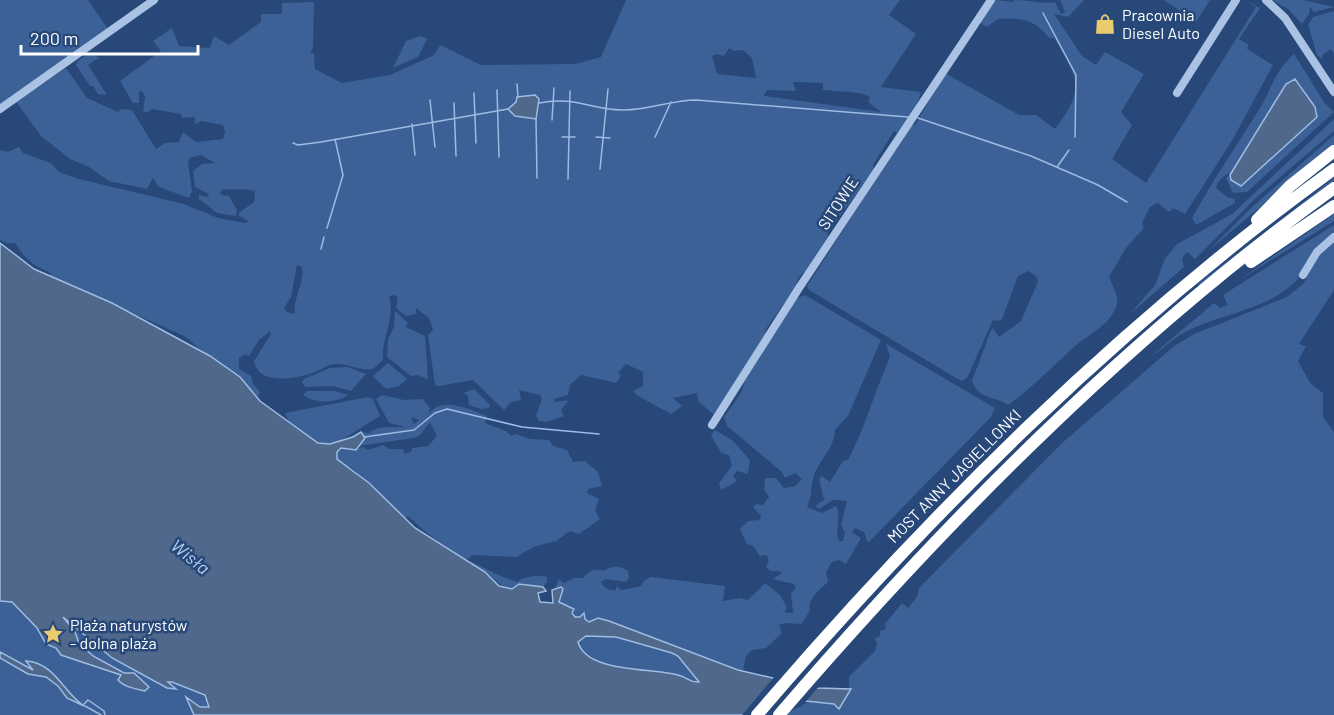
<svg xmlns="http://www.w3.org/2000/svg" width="1334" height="715" font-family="Barlow,sans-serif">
	<rect width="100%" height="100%" fill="#274879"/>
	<path fill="#3b6196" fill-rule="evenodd" d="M0,0H88L108,29L0,106Z
		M626,0H900L889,15L916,34L881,87L921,92L916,108L897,133L894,131L873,165L874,169L827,234L830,239L809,268L798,278L797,284L766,329L764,340L714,415L698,401L697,393L673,398L682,406L671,414L638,396L633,391L643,386V372L626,364L618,373L621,376L616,383L581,375L570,385L568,395L554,399V402L569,400L561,410L564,416L546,422L539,421L536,416L542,399L540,395L519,390L521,400L511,402L504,410L473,380L439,386L435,385L428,335L433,330L429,318L416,308V314L406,316L396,308L398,297L393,295L389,297C396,319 381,337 383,360L373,369C361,371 349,364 336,364C328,364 322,369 315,372C297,379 258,386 254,361L271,334L270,331L259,340L249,356L245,354L239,358V369L251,376L253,384L260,392L258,397C237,373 209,359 186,337L50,276L51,273C31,264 26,260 15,243H6L0,240V150L8,152L19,147L23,153L51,163L59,172L79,179L184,204L218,218L245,223L249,221L239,216V213L254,202L255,191C243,187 235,191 223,189L220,192L221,195L229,196L237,210L236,216L217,213L199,199V195L208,197L209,194L195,187L193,171L202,164L215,163L201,155L190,158L188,162L192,191L189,198L159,187L153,178L147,189L109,181L89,167L70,159L41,136L16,102L66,68L87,98L118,112L121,109L132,110L156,149L165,143L179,142L183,132L196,142L223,139L225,132L223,125L201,121L195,124V117L182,118L181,114L152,109L146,113L143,111L145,97L142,91L139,92V103H133L120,81L161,51L153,41L172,28L179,46L210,48L214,36L229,45L261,22V14H282V3L314,2L313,47L310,53H314L315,69L342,83L390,75L434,55L440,45L481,65L575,64L601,57ZM729,48L734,51L743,50L752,58L756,78L717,74L712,56L716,54L724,56ZM793,82L823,83V90C836,92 862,91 870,97L868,102L881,112L764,96L767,90L796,91ZM535,95L539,99L536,119L515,116L518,97ZM297,265L302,267C305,284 292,298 295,314L287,312L284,308L291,297Z
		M996,0L1014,2V0C1028,0 1040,4 1055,2L1061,14L1065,12L1060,0H1084L1068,17L1054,14L1082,56L1096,65L1105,52L1144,74L1121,112L1132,125L1112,159L1146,183L1256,7L1244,0L1260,8L1239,39L1249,45L1247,49L1273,65L1233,139L1185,214L1173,208L1169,212L1158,203L1150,207L1142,223L1144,228L1126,248L1109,277C1112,285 1119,296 1117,304C1112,324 1089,334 1075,346C1053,366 1033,387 1008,405C996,396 978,400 972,381L991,330L993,328L999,337L1021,321L1038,282L1036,276L1028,271L1018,276L1003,317L1000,321L993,320L967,378L961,381L809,290L807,286L911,125H915L945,73L1019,115H1036L1055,129C1086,89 1078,78 1054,38H1049C1036,20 1020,17 998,19L987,27L979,22Z
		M1164,0H1210L1196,22Z
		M1272,0H1303L1334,7L1314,12L1310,7L1309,14L1302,24L1288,9Z
		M1334,11V54L1331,49L1322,55V59L1317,55L1308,25L1313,17Z
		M421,36L427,39L418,57L393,68L406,41Z
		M90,52L99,58L88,65L107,95L98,94L93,86H90L76,65L77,62Z
		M1294,54L1324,102L1334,112L1247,192L1233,193L1226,178L1317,112L1299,82L1290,80L1232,172C1224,175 1218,180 1216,188L1227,197L1235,199V203L1196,225L1192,218C1213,180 1237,145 1260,108C1273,86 1274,72 1294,54Z
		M1334,119V131L1257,197L1195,259L1187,252L1182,258L1184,267L1130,314L1155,285L1165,259L1177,244L1232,214Z
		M1334,135V145L1208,251L1251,208Z
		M1334,178V181L1199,286L1198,284Z
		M1334,214V221L1236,282Z
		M1334,225V233C1315,246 1310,268 1294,283C1266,310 1219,314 1185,332C1173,338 1163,350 1151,356L1214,303L1220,308L1228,305L1223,295L1226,293Z
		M1334,241V290L1299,344L1306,346L1298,361L1310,383L1323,393V417L1334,432V715H772L849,688V677L875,651L877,643L875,638L880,636V631L886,629L885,624L902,603L908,608L917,597L919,588L1061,444L1173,347L1194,334L1287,297L1304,283L1315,259Z
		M805,295L881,340L848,416L835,430C834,450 818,460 813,479C810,490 813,494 807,507L822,513L836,506C842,516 834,529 839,541H843L845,533L841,525L847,501L833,500L819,509L815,506L824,500L819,479L822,476L830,482L843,461L848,460C865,428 875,391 890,357L886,344L995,408L990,418L868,543L864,532L855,528L852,532L861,538L846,564L839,560L832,562L826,572L828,582C819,590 807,599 810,611L801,624L785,623L779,625L782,633L766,648L752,650L746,656L743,671L704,656L714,683L620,677L573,643L574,609L559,602L557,587L555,588L559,579L564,583L574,578H583C589,571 594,568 604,571C614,565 618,565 628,571L629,578L626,582L606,579L601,582C604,588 609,591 616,590V586L622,590L641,586L644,581L651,577L725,586L723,601L740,598L748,600L765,583L781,596L787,608L784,612L793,613L791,593L796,588L794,584L773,579L782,573L779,571H770L766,567L769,560L766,555L760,556L753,546L747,544L740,529L748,521L760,520L761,516L753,507L756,504L763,505L769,497L764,490L765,478H776L784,488L795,486L802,479L795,473L785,478L782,472L727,426L724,417L741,393L745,381L797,298Z
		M395,311L408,323L406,327L425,336L428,379L417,375L411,376L387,357L388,339L394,327Z
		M388,363L407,379L399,386L386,389L373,376Z
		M347,367L366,374L351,391L333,386L305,387L302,382L304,379L330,368Z
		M474,389L490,405L489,408L481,409L469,405L468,396L464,393Z
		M307,391H335L348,395C337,403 315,404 303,395Z
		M382,395L404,400L423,399L430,408L428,415C440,395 469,409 487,416L485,423L506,431L511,436L516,434L530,439L549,440L553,446L567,450L573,462L585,461L598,472L602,486L588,489L587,493L599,499L595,510L600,519L579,534L570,531L556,541L533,547L517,557L473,555L466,560C483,566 499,577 517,582C525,576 537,575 547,577V582L543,587L519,584L512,589C495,584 498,580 485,572C459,556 432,539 409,517H404L352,468L334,461L318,443L289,421L285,413L368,397L373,399L380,416L340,441L361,432L369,433C386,420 404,435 419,420L411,417L414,424L406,427L389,423L376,399ZM430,422L437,436L428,446L412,448L411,452L404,454L403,449H389L383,445L368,450L363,447L356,449L358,446L414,438L420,435Z
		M715,430L732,440L750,460L748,474L737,471L733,476L737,481L721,490L719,483L732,466L729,455L721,453L711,435Z
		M0,553L63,605L88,639L112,658L209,693V707L193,710L194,715H0Z"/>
	<path fill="#4f688c" stroke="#9ebce3" stroke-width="1.5" fill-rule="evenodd" d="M1295,79L1315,107L1317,117L1241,186L1231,180L1230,175L1286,84Z
		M535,95L539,99L536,119L515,116L508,109L516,102L517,97Z
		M0,243L34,269L112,303L210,356L240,377L260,401L318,443L330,444L353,437L361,432L365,438L356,450L341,448L337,452V459L369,483L415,528L485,572L499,586L512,589L519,584L543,587L546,591L538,593L540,602L553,603L552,590L561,587L563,589L559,602L574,609L572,613L575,617H580L584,613L585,619L589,622L598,618L609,621L738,670L817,688L851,689L839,709L834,704L806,701L772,715H194L186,697L200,707H209L205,695L172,682H168L176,689L167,688L112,658L63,617L75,632L79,643L93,656L124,673H134L149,687L145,691C136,689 124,687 118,680L121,675L61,655L56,648L46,644L37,628L12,602L0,601ZM586,636L616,637L672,653L678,656L699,682C691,683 688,678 681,676C655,667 587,674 578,642Z
		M0,652L33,670L26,661C55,663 63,692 84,706L67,698L58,686L46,677L28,674L0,658Z"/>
	<path fill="#274879" d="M775,676L820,685L802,706L780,715H742Z"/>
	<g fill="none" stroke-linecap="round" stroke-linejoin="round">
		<path stroke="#9ebce3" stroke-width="1.5" d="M1043,13L1076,75L1075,137
			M517,84L518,97
			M497,90L499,157
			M474,93L476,143
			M430,100L435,147
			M454,103L456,156
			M539,103C575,96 589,109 622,110C646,111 671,100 696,100L908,117
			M918,118L1031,156L1098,185L1127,202
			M536,119L537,178
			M552,120L554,88
			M412,124L415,155
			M562,137H575
			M596,137L610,138
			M655,137L671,102
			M293,143L298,145L321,142L508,109
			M1057,167L1069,150
			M600,169L608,89
			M568,179L570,91
			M327,228L343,175L335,139
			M321,249L324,237
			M364,437L414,430L435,413L447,409L522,427L599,434
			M83,705L88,700L104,711L105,715
			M85,706L101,715"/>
		<path stroke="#aac2e3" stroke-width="8" d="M1266,0L1285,18L1334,92
			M1177,93L1236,0
			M0,109L154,0
			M1303,275L1317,252L1334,237
			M712,425L799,288L991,0"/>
		<path stroke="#fff" stroke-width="12" d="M1257,220L1290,186L1334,151
			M1251,262L1334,206
			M757,715C930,513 1118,326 1334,169
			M779,715C945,522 1127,338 1334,188"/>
	</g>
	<defs>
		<g id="shop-bare" transform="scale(1.62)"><path d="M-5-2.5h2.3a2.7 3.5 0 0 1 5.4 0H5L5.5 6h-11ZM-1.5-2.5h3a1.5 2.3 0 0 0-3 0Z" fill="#ebcb70" stroke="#274879" stroke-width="2.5" paint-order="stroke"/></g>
		<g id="sight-bare" transform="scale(1.62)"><path d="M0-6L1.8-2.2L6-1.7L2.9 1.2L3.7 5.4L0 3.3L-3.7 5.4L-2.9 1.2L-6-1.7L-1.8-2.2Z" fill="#ebcb70" stroke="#274879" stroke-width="2.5" paint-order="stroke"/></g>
	</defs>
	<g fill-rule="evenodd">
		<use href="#shop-bare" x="1105" y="24"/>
		<use href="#sight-bare" x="53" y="634"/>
	</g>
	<g text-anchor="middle" stroke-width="5" stroke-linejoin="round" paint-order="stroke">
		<g font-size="16" fill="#fff" stroke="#274879" text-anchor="start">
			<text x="1122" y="21">Pracownia<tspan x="1122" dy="18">Diesel Auto</tspan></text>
			<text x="70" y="631">Plaża naturystów<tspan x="70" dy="18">- dolna plaża</tspan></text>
		</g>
		<g font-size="16" fill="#fff" stroke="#274879">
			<text transform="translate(838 203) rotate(-57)" y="6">SITOWIE</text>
			<text transform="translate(954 476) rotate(-45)" y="6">MOST ANNY JAGIELLONKI</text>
		</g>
		<g font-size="18" font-style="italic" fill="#b5cceb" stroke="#274879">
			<text transform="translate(190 557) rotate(39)" y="6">Wisła</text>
		</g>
	</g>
	<path d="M21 45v9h177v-9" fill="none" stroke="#ffffff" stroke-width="3"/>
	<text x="30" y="45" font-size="18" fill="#ffffff" stroke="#274879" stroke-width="4.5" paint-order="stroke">200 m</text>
</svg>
